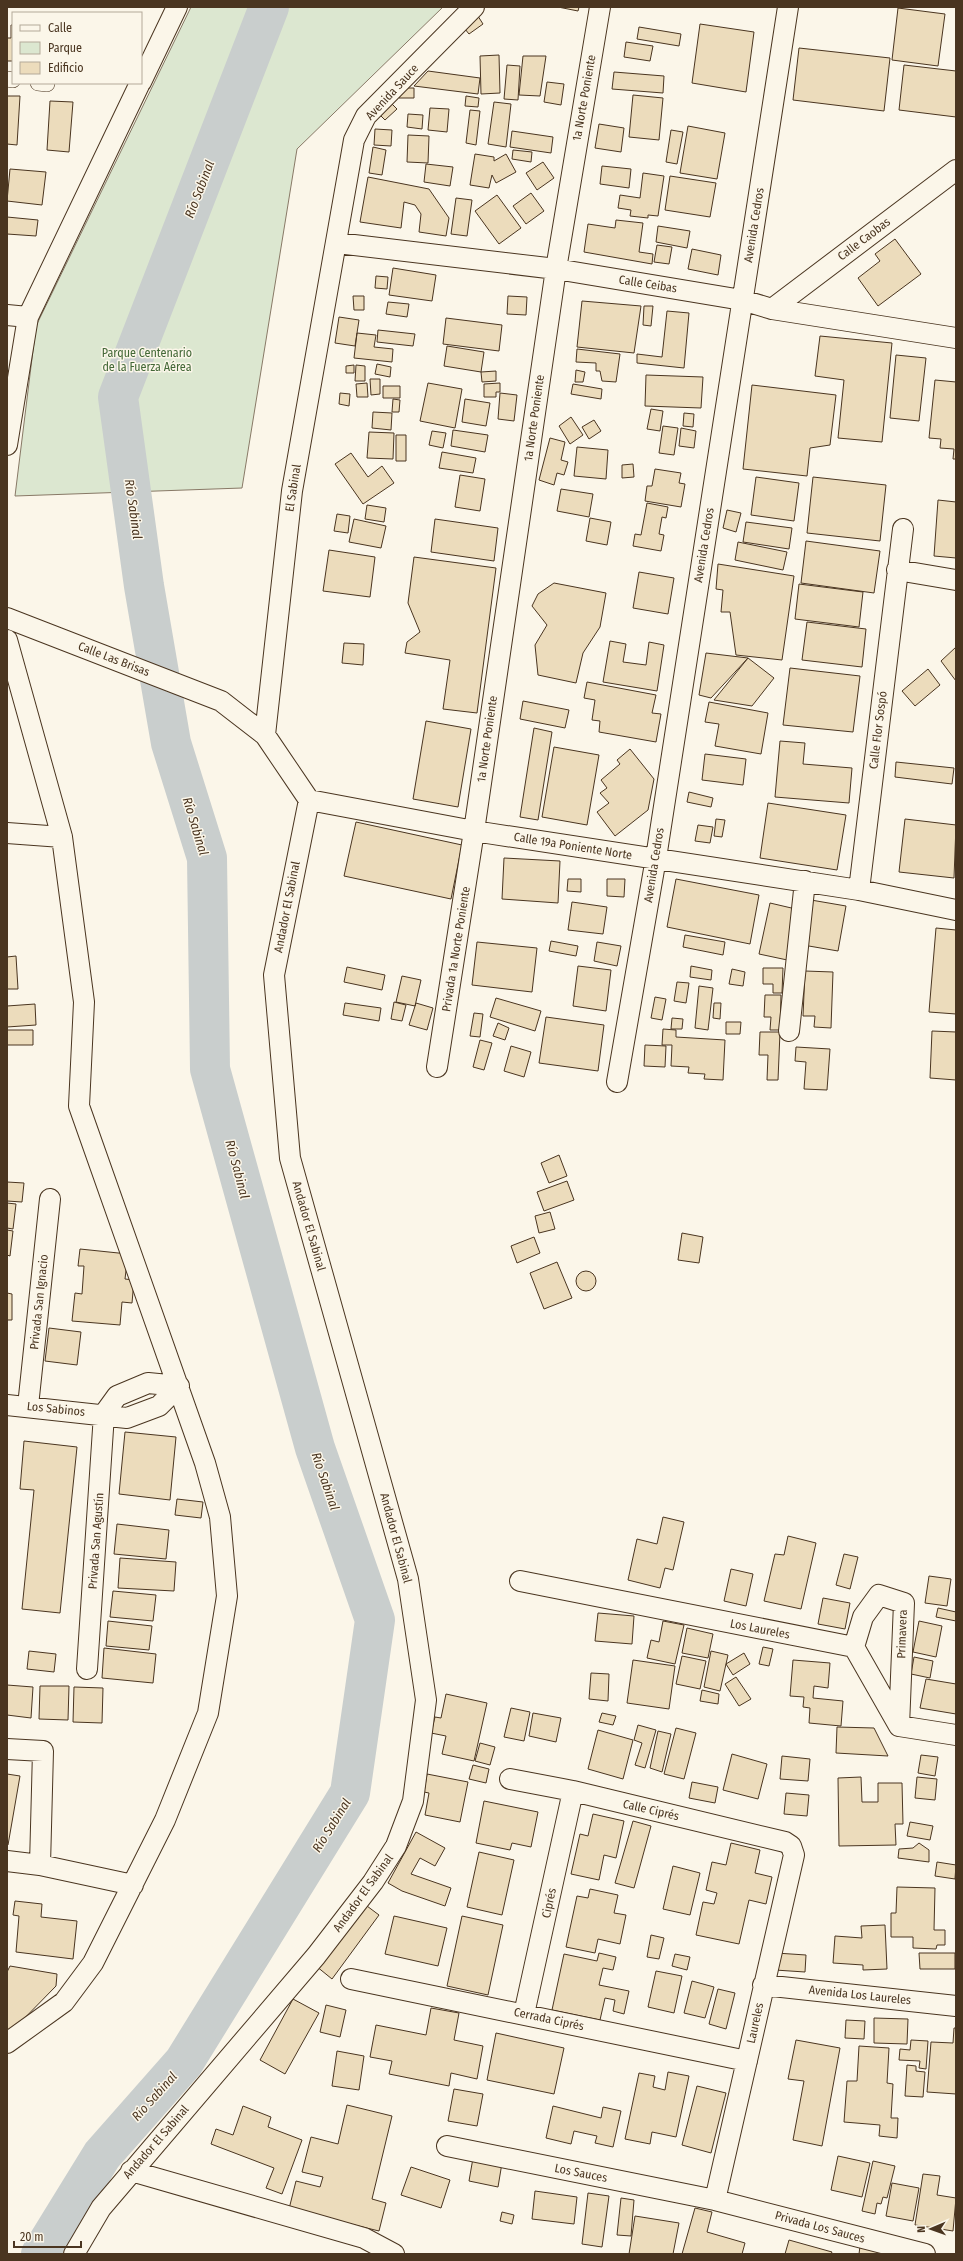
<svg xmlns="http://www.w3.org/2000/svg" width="963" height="2261" font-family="'Fira Sans Condensed',sans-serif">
	<rect width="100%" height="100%" fill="#fbf6e9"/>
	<path fill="#dce7d0" stroke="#887966" d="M191,7H443L297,149L242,488L15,496L36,326Z"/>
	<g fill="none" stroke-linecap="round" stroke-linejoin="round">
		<path stroke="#c9cecd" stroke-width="40" d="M41,2254L102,2155L184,2062L350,1793L375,1620L315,1448L210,1069L207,858L171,743L144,586L118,397L269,7"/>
	</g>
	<path fill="#ecdcbc" stroke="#4a3520" d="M558,7H579L578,11Z
		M898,8L945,14L938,66L892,60Z
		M476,13L483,24L469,34L461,24Z
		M700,24L754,32L746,92L692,83Z
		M11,25H13V72V61H7V38H11Z
		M639,27L681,34L679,46L637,39Z
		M626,42L653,46L650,61L624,57Z
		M799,48L890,58L884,111L793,100Z
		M499,55L500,93L481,94L480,56Z
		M523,56H546L540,96L519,95Z
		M507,65L520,66L518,100L504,99Z
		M904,65L956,71V117L899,110Z
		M428,71L480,78L478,94L414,86Z
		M614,72L664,76L663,93L612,89Z
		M547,82L564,84L561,105L544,102Z
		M400,88H414V98H399Z
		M633,95L663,98L659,140L629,137Z
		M7,96H20L17,145L7,144Z
		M466,96L479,98L478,107L465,106Z
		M387,99L397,109L385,120L376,111Z
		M50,101L73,102L69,152L47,150Z
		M494,102L511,104L506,147L488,144Z
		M430,108L449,109L447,132L428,130Z
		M470,110L480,111L476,145L466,143Z
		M408,114L423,115L422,129L407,127Z
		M599,124L624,128L621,152L595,148Z
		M688,126L725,133L717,179L680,173Z
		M375,129L392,130L391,146L374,145Z
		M671,130L683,132L677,164L666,162Z
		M512,131L553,137L551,153L510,147Z
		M408,135L429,136L428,163L407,162Z
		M373,147L386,150L382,175L369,173Z
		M513,150L532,152L531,162L512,159Z
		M475,154L494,157V161L506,154L516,172L496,183L492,175L489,188L470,185Z
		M543,162L554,178L537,190L526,173Z
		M426,164L453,167L450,186L424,182Z
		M602,166L631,169L629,188L600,184Z
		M10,169L46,172L42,205L7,201Z
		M643,173L664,176L658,216L648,215V218L630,216L631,210L618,208L620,195L640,198Z
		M670,176L716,183L710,217L665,210Z
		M368,177L429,189L449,218L446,236L419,232L421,214L415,205L404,202L401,228L360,222Z
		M531,193L544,211L526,224L513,206Z
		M497,195L521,228L499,244L475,211Z
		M456,198L472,200L467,236L451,234Z
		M7,217L38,220L36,236L7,234Z
		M616,220L643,223L639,252L653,254L652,264L584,252L588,224L615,228Z
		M658,226L690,231L687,248L656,242Z
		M895,239L921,274L878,306L858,278L880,261L875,254Z
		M657,245L672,247L669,264L654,262Z
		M692,249L721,255L718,275L688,269Z
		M393,268L436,275L432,301L389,295Z
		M376,276L388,277L387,289L375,288Z
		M353,296H364V310H354Z
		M508,296L527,297L526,315L507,314Z
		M582,301L641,306L634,353L577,347Z
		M388,302L409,304L407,317L386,314Z
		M644,306H653L651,326L643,325Z
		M667,311L689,313L684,368L637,363V354L662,357Z
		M339,317L359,320L355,346L335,343Z
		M446,318L502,325L499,351L443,344Z
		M378,330L415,334L413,346L377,342Z
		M357,333L376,335L374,347L393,349L392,362L354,358Z
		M820,336L892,343L882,442L838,438L844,380L815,376Z
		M447,346L484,352L481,372L444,366Z
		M577,349L620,354L616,382L602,381L600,371H596V363L576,362Z
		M896,355L926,358L919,421L890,418Z
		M377,364L391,367L390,377L375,374Z
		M354,365V373H346V366Z
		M356,365L365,366V381H355Z
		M576,370L585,372L583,382H575Z
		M496,371V381L482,382L481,372Z
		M646,375L703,377L701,408L645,406Z
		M370,379H380V394L371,395Z
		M935,380L956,382V459H953L954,449L940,448L941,439L929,438Z
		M367,383L368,397H357L356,384Z
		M428,383L462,389L455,428L420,421Z
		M500,383V392H496V397H484V384Z
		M573,384L602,389L601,399L571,394Z
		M752,385L836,395L830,445L810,448L807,476L743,469Z
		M383,386H400V398H383Z
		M340,393L350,394L349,406L339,404Z
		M500,393L517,395L514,421L498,419Z
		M393,399L400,400L399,412H392Z
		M465,399L490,403L486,426L462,422Z
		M651,409L663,411L660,431L647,429Z
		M373,412L392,413L391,430L372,428Z
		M684,413L694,414L693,427L683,426Z
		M571,417L583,435L570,444L559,426Z
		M594,420L601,431L589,439L582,427Z
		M663,426L678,428L674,455L659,453Z
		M681,428L696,431L694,448L679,446Z
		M453,430L488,435L485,452L451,446Z
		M432,431L446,433L443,448L429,445Z
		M369,432L394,433L393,459L367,458Z
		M396,435H406V461H396Z
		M550,438L565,442L561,460L568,462L564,475L557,473L554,485L539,480Z
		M577,447L608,450L606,479L574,476Z
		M442,452L476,458L473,473L439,468Z
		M351,453L368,477L382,466L394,483L363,504L335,464Z
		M633,464L634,477L622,478V465Z
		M655,469L681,473L679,483L685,484L681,507L645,501L647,486H652Z
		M460,475L485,479L480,511L455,507Z
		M756,477L799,483L794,521L751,515Z
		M813,477L886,485L880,541L807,533Z
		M561,489L593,494L589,517L557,511Z
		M938,500L956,502V558L934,556Z
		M647,503L668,507L666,518L662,517L659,534L664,535L661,551L633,546L635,534L641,535Z
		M367,505L386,508L384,522L365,519Z
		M727,510L741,513L736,532L723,528Z
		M337,514L350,516L348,533L334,531Z
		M590,518L611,522L607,545L586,541Z
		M354,519L386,526L381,548L349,542Z
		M435,519L498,528L494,561L431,552Z
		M746,522L792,528L789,549L743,542Z
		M806,541L880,551L874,593L801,583Z
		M738,542L787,552L783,570L735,560Z
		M329,550L375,557L370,597L323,591Z
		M414,557L496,568L477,713L443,709L450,660L405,653L407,642L420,632L408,603Z
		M718,564L794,576L782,660L736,655L730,612H721L723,590L716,589Z
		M639,572L674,578L668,614L633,608Z
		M554,583L606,593L600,627L583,653L576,683L538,675L535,645L547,625L532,606L538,594Z
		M799,584L863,592L859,627L795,619Z
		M807,622L866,629L862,667L802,660Z
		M610,641L626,644L623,662L646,665L649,642L664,645L657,691L603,682Z
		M344,643L364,644L363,665L342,663Z
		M956,647V681L941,661Z
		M706,653L748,658L711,698L699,695Z
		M748,658L774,678L752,706L714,700Z
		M790,668L860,676L853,732L783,725Z
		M928,669L940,685L915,706L902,691Z
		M587,682L656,695L652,713L661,714L656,742L599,732L600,721L592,720L595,700L584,698Z
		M523,701L569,710L565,728L520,719Z
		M709,702L768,713L761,754L715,746L719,724L705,722Z
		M426,721L471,729L458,807L413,799Z
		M534,728L552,732L538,820L520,817Z
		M780,741L805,743L803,764L852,768L849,803L775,797Z
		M554,747L599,755L587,825L542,817Z
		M630,749L654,779L648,810L615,836L597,812L609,803L600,793L607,788L601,780L620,764L617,760Z
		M705,754L746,759L743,785L702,780Z
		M896,762L954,768L952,784L895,777Z
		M689,792L713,798L711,807L687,802Z
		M768,803L846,815L837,870L760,858Z
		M716,819L725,820L722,837L714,836Z
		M905,819L956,825L954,878L899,872Z
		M356,822L462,845L451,899L344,876Z
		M698,825L713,827L710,843L695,841Z
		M504,858L560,861L558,903L502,899Z
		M568,879H581V892L567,891Z
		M607,879H625L624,897L607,896Z
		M676,879L759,895L750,944L667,927Z
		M811,900L846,906L838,951L803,945Z
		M572,902L607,907L603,934L568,930Z
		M770,903L800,910L792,961L759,954Z
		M936,928L956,930V1014L929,1012Z
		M685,935L725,942L723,955L683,947Z
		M551,941L578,946L576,956L549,951Z
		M477,942L537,948L532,992L472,985Z
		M597,942L621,946L617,966L594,961Z
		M16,956L18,989H7V957Z
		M578,966L611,970L606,1011L573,1006Z
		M691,966L712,970L711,980L690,977Z
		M347,967L385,975L382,990L344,982Z
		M763,968H783L782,993H773V984H763Z
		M732,969L745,972L743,986L729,984Z
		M805,971L833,972L831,1028L814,1027L815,1016H803Z
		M402,976L421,980L415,1006L396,1002Z
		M677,982L689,983L686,1003L674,1001Z
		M699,986L713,988L708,1030L695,1028Z
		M765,995H781L780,1030H770L771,1017H764Z
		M655,997L666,999L662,1020L651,1018Z
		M496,998L541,1011L535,1031L490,1017Z
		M394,1002L406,1005L402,1021L391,1019Z
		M345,1003L381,1008L379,1021L343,1015Z
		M416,1003L433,1008L427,1030L409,1025Z
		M714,1003H721L720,1019L713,1018Z
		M35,1004L36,1025L7,1027V1006Z
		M474,1013L483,1014L480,1037L470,1036Z
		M546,1017L604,1025L598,1071L539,1063Z
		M672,1018L683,1019L682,1029H671Z
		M726,1022H741L740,1034H726Z
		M498,1023L509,1028L505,1040L493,1036Z
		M663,1029L676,1030V1037L725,1040L723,1080L704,1079L705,1074L688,1073L689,1067L671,1066L672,1045H662Z
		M7,1030H33V1045H7Z
		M932,1031L956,1032V1080L930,1078Z
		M760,1032H780L778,1080H767L768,1055H759Z
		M480,1040L492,1043L484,1070L473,1067Z
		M645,1045L666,1046L665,1067L644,1066Z
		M511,1046L531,1052L524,1077L504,1071Z
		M796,1047L830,1049L827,1090L804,1089L806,1062L795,1061Z
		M559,1155L567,1176L549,1183L541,1163Z
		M567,1181L574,1200L544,1211L537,1192Z
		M7,1182L24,1183L22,1202L7,1201Z
		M7,1203L16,1204L13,1229L7,1228Z
		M550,1212L555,1229L539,1233L535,1216Z
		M7,1230L13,1231L10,1256L7,1255Z
		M682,1233L703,1237L699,1263L678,1260Z
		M534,1237L540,1253L517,1263L511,1246Z
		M80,1249L128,1254L125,1279L134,1280L132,1303L122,1302L120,1325L72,1321L75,1293L82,1294L84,1266H78Z
		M557,1262L572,1298L544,1309L530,1273Z
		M576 1281a10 10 0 1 1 20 0a10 10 0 1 1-20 0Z
		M7,1293L12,1294V1320H7Z
		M49,1328L81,1332L77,1365L45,1361Z
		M125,1432L176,1437L170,1500L119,1494Z
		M24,1441L77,1447L60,1613L22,1609L34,1490L20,1489Z
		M177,1499L203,1502L201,1518L175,1515Z
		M663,1517L684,1522L673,1570L665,1568L660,1588L628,1580L637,1539L657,1544Z
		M117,1524L169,1530L166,1559L114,1554Z
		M788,1536L816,1543L801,1609L764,1601L775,1554L784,1555Z
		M844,1554L858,1557L850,1589L836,1585Z
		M120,1558L176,1562L174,1591L118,1588Z
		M731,1569L753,1574L746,1606L724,1601Z
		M929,1576L951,1579L947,1606L925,1603Z
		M113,1591L156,1595L153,1621L110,1617Z
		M823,1598L850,1603L845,1629L818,1624Z
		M938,1608L956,1612V1621L936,1617Z
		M598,1613L634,1616L632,1644L595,1641Z
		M108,1621L152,1626L149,1650L106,1646Z
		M663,1621L684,1625L675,1664L647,1658L651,1640L659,1642Z
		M919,1621L942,1626L936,1657L913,1652Z
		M687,1628L713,1634L708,1658L682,1653Z
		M763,1647L773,1649L769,1666L759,1664Z
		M104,1648L156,1654L153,1683L102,1678Z
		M29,1651L56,1654L54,1672L27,1669Z
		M711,1651L728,1655L720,1691L704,1687Z
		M744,1653L750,1664L733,1675L726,1664Z
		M682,1656L706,1661L700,1689L676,1684Z
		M914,1657L933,1661L930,1678L911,1674Z
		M633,1660L675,1666L669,1709L627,1703Z
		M793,1660L830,1663L828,1688L814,1686L813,1698L843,1701L841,1726L809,1723L810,1708L803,1707L804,1697L790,1696Z
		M591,1673L609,1674L608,1701L589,1699Z
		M736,1677L751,1699L739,1706L725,1684Z
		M926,1679L956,1684V1714L920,1708Z
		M7,1685L33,1687L31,1718L7,1715Z
		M40,1686H69L68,1720L39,1719Z
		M74,1687L103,1688L102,1723L73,1722Z
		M702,1690L719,1694L718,1704L700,1701Z
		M446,1694L487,1703L474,1761L442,1754L446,1736L431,1733L435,1717L441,1718Z
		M511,1708L530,1712L524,1741L504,1737Z
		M533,1713L561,1718L556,1742L529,1736Z
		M602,1713L616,1716L613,1725L599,1722Z
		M638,1725L656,1730L645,1768L635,1765L642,1743L634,1740Z
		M837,1727L874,1728L888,1756L836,1753Z
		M676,1728L696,1733L684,1779L664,1774Z
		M598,1730L633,1740L623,1779L588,1769Z
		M658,1731L671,1734L662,1772L650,1768Z
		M480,1743L495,1747L490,1765L475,1761Z
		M732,1754L767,1764L758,1799L723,1790Z
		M921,1755L938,1757L935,1776L918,1773Z
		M782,1756L810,1759L808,1781L780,1779Z
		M473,1765L489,1769L486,1783L469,1779Z
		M7,1774L20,1776L8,1845H7Z
		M427,1774L468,1782L460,1822L425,1815L429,1793L424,1792Z
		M861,1777L862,1802H878V1783H902L903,1824H895L896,1845L839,1846L838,1778Z
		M917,1777L937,1779L935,1800L915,1798Z
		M692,1782L718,1787L715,1803L689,1798Z
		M786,1793L809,1795L807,1816L784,1814Z
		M484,1801L538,1812L531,1847L512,1843L510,1850L476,1843Z
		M593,1814L624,1821L616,1858L604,1855L599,1880L571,1874L580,1834L588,1836Z
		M633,1821L651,1826L634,1888L615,1883Z
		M910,1822L933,1826L930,1840L907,1836Z
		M416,1832L445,1848L435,1866L420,1858L411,1874L451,1888L445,1906L402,1891L388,1883Z
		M731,1843L760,1850L755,1873L772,1877L766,1904L749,1900L739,1944L696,1935L703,1902L714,1904L717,1893L706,1890L712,1862L726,1865Z
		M919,1843L929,1850V1862L898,1858L899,1849L913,1848Z
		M479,1852L514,1860L502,1915L467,1907Z
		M937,1862L956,1865L955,1879L935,1876Z
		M673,1866L700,1873L690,1915L663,1909Z
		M897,1887L935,1888L934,1930H945V1945H937L936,1949L913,1948V1937H891V1913H896Z
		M590,1889L618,1895L614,1913L626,1915L620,1944L598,1939L595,1953L566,1947L577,1896L588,1898Z
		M15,1901L42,1904L41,1917L77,1921L73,1959L16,1952L19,1916L13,1915Z
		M363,1903L379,1915L332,1979L316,1966Z
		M394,1916L447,1928L438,1966L385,1954Z
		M462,1916L503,1925L488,1995L447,1986Z
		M885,1925L887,1969L863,1970V1965L833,1963L835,1936L862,1938L861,1926Z
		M651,1935L664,1938L659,1959L647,1957Z
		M599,1953L616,1957L613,1970L603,1968L599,1985L629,1991L624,2014L613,2011L615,2000L605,1998L600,2020L552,2010L564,1954L597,1961Z
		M776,1953L806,1955L805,1972L775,1970Z
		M919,1953H955V1969H920Z
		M675,1954L690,1957L687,1970L672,1966Z
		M10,1966L57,1974L56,1986L11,2032H7V1972Z
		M656,1971L682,1976L674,2013L648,2007Z
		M692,1981L714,1987L705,2018L684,2013Z
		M718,1989L735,1993L726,2029L709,2024Z
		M293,1999L319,2013L285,2074L260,2060Z
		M326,2005L346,2010L340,2037L320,2032Z
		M431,2008L459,2013L454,2040L483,2046L477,2079L451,2073L449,2086L389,2074L392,2061L370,2057L376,2025L426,2035Z
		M874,2018L908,2019L907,2044L874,2043Z
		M846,2020L865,2021L864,2039L845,2038Z
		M954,2028H956V2094L927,2092L931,2042L953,2043Z
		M496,2033L564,2048L554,2094L487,2080Z
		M796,2040L840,2048L822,2146L793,2140L804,2081L788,2079Z
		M911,2040L928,2041L926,2069L919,2068L920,2061L899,2060L900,2049L910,2050Z
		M859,2046L889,2048L887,2083L893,2084L891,2118H898L897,2138L879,2136L880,2125L844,2122L847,2081H857Z
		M337,2051L364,2056L359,2090L332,2086Z
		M907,2065L916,2066V2071L925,2072L923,2097L905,2096Z
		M668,2072L689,2076L676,2137L652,2132L650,2144L625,2139L639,2073L655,2076L653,2087L665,2090Z
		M697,2086L726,2093L711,2153L682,2145Z
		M454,2089L483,2094L477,2126L448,2121Z
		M347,2105L392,2116L372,2199L386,2203L379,2231L289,2209L296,2181L320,2187L323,2177L302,2172L311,2137L338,2144Z
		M243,2106L271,2117L268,2127L302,2140L282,2194L266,2188L274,2168L211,2144L216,2129L233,2135Z
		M553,2106L601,2118L603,2107L621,2111L613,2147L595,2143L597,2136L574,2131L571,2144L546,2138Z
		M838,2156L870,2163L862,2197L831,2190Z
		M473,2158L502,2163L498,2187L469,2181Z
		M873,2161L895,2166L887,2198L883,2197L881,2204L877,2203L875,2214L862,2211Z
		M411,2167L450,2180L441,2208L401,2195Z
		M923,2174L940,2176L937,2195L956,2198L953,2231L915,2225Z
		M892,2183L919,2188L913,2221L886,2216Z
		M535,2191L577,2197L574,2224L532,2219Z
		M588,2193L609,2196L602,2247L582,2244Z
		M621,2198L634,2200L631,2236L617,2235Z
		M695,2208L712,2212L707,2232L745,2243L742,2254H682Z
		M502,2212L514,2215L512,2224L500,2221Z
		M635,2216L679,2223L673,2254H629Z
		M789,2240L832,2252L831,2254H785Z
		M860,2246L897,2254H859Z"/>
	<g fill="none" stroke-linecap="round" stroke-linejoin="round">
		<g stroke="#4a3520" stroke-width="16">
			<path id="pedestrian" d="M7,79L13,80
				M38,83L47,84"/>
		</g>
		<g stroke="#4a3520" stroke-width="22">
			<path id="minor" d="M141,82L177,7
				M337,243L556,269L742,300L772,309L956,338
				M772,309L956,170
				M7,315L28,317
				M7,445L28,317L140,83
				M897,570L956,580
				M7,618L221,701L265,735L309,800L274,975L290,1158L408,1579L426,1700L413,1801L396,1846L373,1882L316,1956L101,2208L74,2254
				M7,640L62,837L84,1002L79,1106L205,1463L220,1517L227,1596L208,1713L165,1820L93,1963L64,2002L7,2043
				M265,735L292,491L354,140L366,116L474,7
				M309,800L474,831L859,890L956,910
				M7,833L62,837
				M859,890L903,529
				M789,1031L805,881
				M437,1067L474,831L556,269L600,7
				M617,1082L656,858L788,7
				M7,1405L127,1418L159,1406L179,1386
				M28,1406L50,1199
				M104,1414L117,1396L148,1383L179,1386
				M520,1581L854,1647L899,1726
				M854,1647L863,1617L879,1595L904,1603L899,1726
				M87,1669L104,1414
				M899,1726L956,1735
				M7,1749L43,1751L40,1865
				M510,1779L573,1791L785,1842L791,1846L794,1855L715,2200
				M7,1861L40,1865L133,1885
				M351,1979L747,2061
				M763,1985L956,2006
				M524,2014L573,1791
				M447,2146L715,2200L925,2254
				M131,2171L364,2238L394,2254"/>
		</g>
		<use href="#pedestrian" stroke="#fbf6e9" stroke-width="15"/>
		<use href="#minor" stroke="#fbf6e9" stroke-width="20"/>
	</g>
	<g text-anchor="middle" stroke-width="3" stroke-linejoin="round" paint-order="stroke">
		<g font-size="12" fill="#4a3520" stroke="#fbf6e9">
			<text transform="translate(392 92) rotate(-47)" y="4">Avenida Sauce</text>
			<text transform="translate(584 98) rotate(-80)" y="4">1a Norte Poniente</text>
			<text transform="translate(754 225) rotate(-81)" y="4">Avenida Cedros</text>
			<text transform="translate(864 239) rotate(-37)" y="4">Calle Caobas</text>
			<text transform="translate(648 284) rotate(9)" y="4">Calle Ceibas</text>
			<text transform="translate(534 418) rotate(-82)" y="4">1a Norte Poniente</text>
			<text transform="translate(293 488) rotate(-81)" y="4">El Sabinal</text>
			<text transform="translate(704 545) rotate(-81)" y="4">Avenida Cedros</text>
			<text transform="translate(114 659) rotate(21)" y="4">Calle Las Brisas</text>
			<text transform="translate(878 730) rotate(-83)" y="4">Calle Flor Sospó</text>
			<text transform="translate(487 739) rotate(-82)" y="4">1a Norte Poniente</text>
			<text transform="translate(573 846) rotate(9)" y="4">Calle 19a Poniente Norte</text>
			<text transform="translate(654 865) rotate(-81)" y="4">Avenida Cedros</text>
			<text transform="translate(287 907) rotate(-79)" y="4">Andador El Sabinal</text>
			<text transform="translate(456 949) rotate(-81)" y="4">Privada 1a Norte Poniente</text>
			<text transform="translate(309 1226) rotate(74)" y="4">Andador El Sabinal</text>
			<text transform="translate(39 1302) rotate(-84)" y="4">Privada San Ignacio</text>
			<text transform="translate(56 1409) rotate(6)" y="4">Los Sabinos</text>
			<text transform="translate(396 1538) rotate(75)" y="4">Andador El Sabinal</text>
			<text transform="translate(96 1541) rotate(-86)" y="4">Privada San Agustín</text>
			<text transform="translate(760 1629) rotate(11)" y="4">Los Laureles</text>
			<text transform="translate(902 1634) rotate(-88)" y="4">Primavera</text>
			<text transform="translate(651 1810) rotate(13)" y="4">Calle Ciprés</text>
			<text transform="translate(363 1893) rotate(-54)" y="4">Andador El Sabinal</text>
			<text transform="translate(549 1903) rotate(-78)" y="4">Ciprés</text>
			<text transform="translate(860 1995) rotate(6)" y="4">Avenida Los Laureles</text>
			<text transform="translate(549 2019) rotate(12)" y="4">Cerrada Ciprés</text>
			<text transform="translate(755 2023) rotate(-78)" y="4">Laureles</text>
			<text transform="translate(156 2142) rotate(-49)" y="4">Andador El Sabinal</text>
			<text transform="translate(581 2173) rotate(11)" y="4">Los Sauces</text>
			<text transform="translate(820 2227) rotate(15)" y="4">Privada Los Sauces</text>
		</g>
		<g font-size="12" fill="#436837" stroke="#fbf6e9">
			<text x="147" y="357">Parque Centenario<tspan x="147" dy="14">de la Fuerza Aérea</tspan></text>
		</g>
		<g font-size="13" font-style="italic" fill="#4a3520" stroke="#fbf6e9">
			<text transform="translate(199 189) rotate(-69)" y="5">Río Sabinal</text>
			<text transform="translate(134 509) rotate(82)" y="5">Río Sabinal</text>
			<text transform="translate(196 826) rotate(73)" y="5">Río Sabinal</text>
			<text transform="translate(238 1169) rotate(75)" y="5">Río Sabinal</text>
			<text transform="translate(326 1481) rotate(71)" y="5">Río Sabinal</text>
			<text transform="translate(331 1825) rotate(-58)" y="5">Río Sabinal</text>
			<text transform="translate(154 2096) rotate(-48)" y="5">Río Sabinal</text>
		</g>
	</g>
	<rect width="963" height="2261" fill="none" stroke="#4a3520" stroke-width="16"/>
	<rect x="12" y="12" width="130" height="72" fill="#fbf6e9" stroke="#b4a999"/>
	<rect x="20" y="25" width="20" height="6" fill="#fbf6e9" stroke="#b4a999"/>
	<text x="48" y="32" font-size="12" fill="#4a3520">Calle</text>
	<rect x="20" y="42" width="20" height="12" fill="#dce7d0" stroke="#b4a999"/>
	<text x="48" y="52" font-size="12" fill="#4a3520">Parque</text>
	<rect x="20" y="62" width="20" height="12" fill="#ecdcbc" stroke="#b4a999"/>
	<text x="48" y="72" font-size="12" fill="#4a3520">Edificio</text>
	<g transform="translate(931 2229) rotate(268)" stroke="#fbf6e9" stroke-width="3" paint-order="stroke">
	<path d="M0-3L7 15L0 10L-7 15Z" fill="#4a3520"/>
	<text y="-6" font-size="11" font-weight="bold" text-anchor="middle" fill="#4a3520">N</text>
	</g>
	<path d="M14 2241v6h67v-6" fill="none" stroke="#4a3520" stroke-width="2"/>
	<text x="20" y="2241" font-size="12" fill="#4a3520" stroke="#fbf6e9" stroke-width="3" paint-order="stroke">20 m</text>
</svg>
